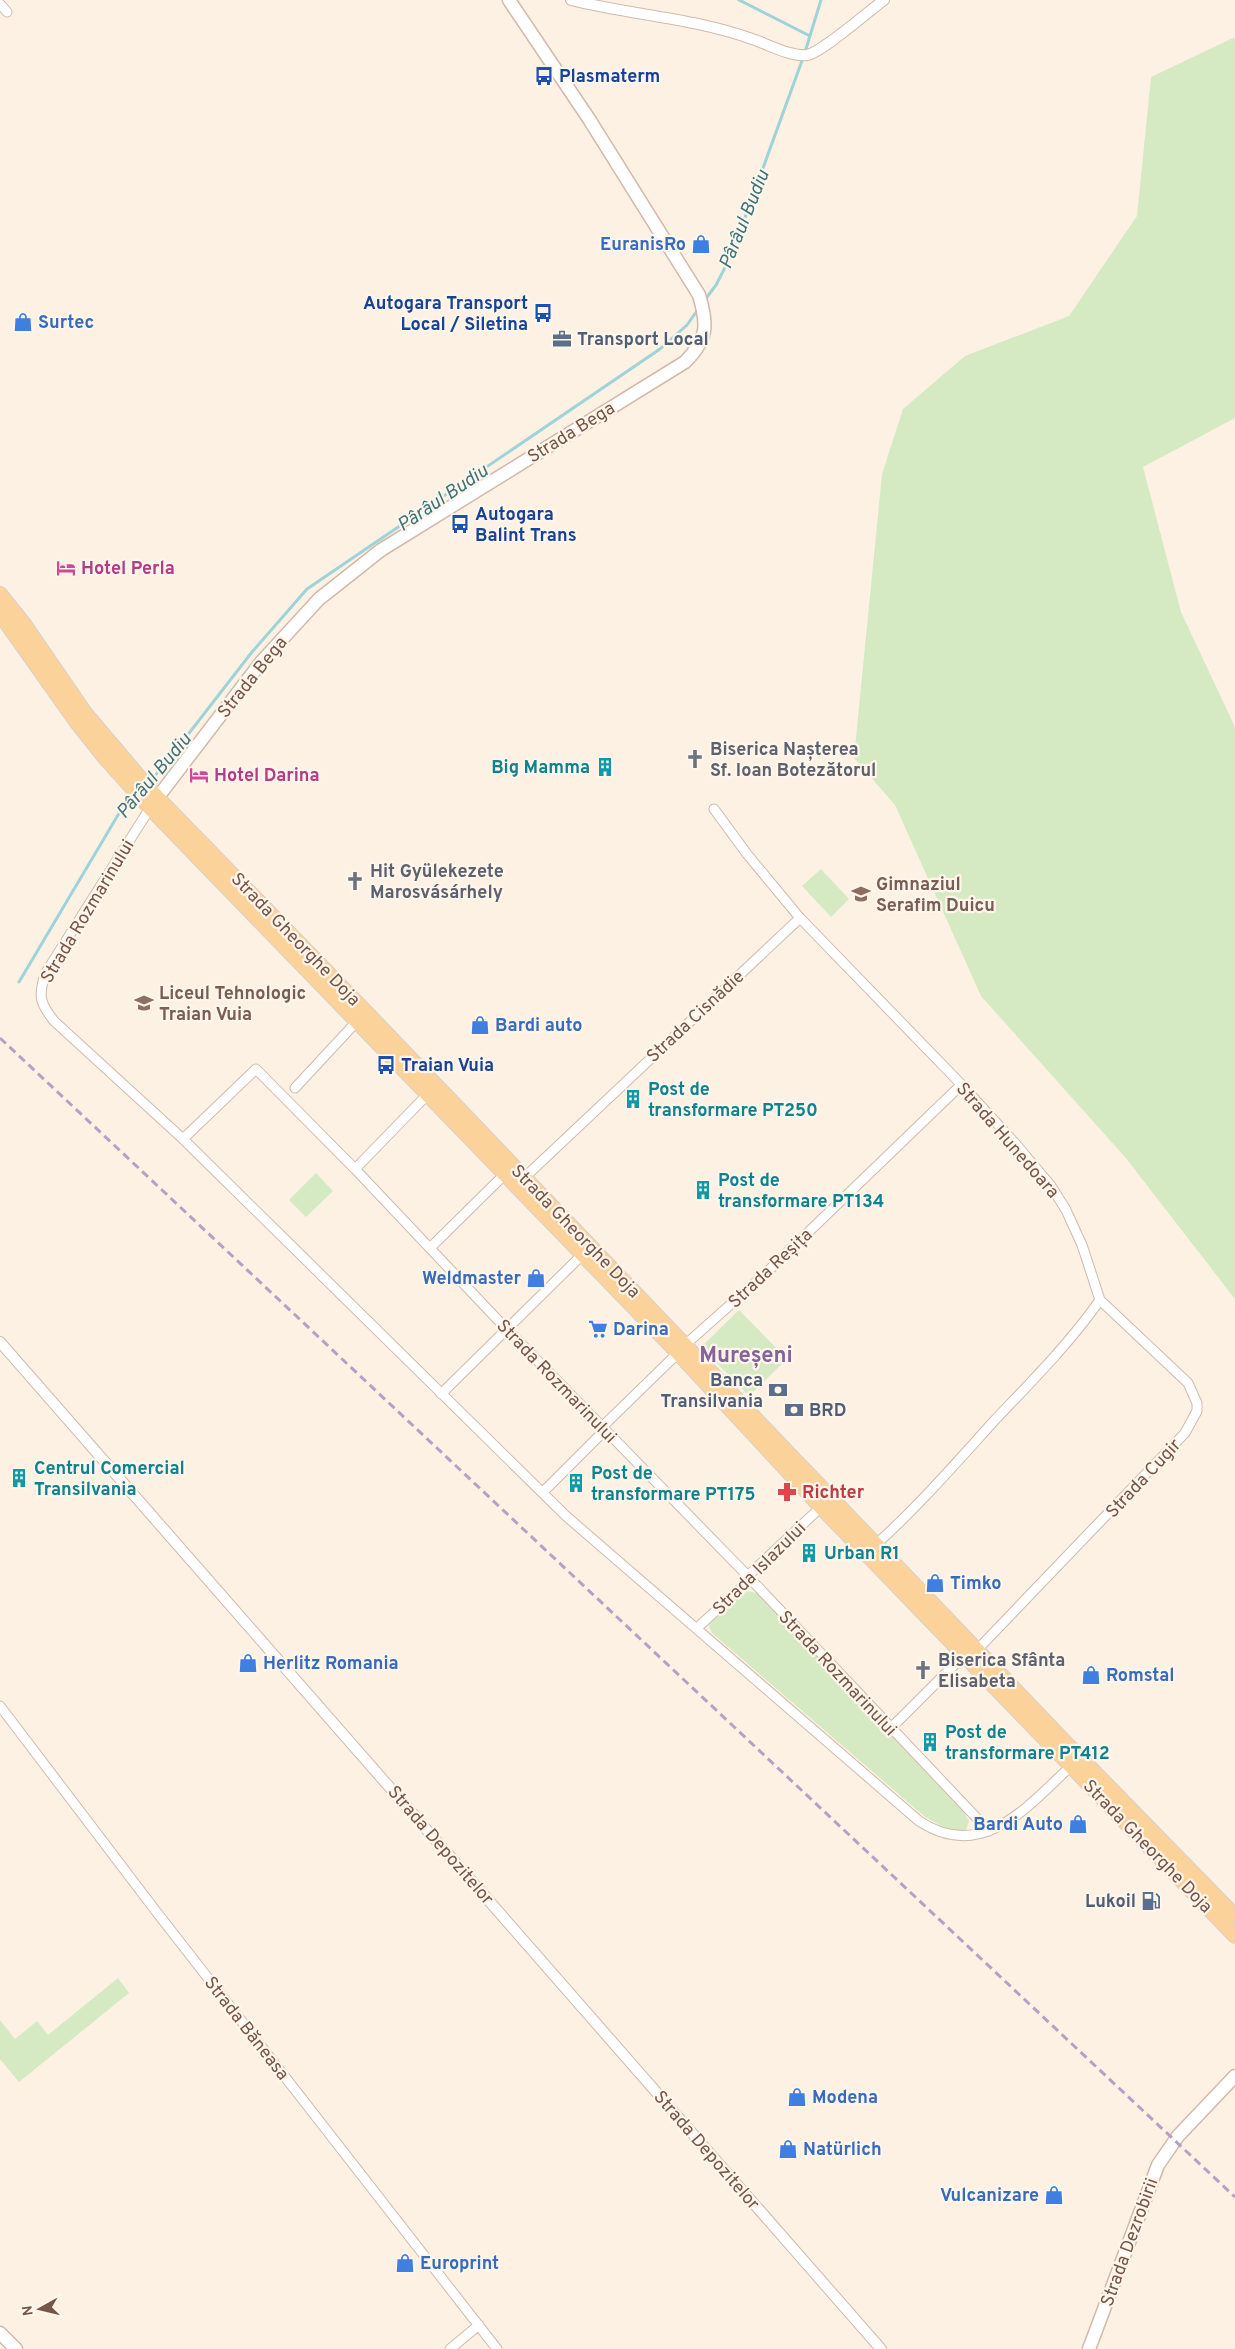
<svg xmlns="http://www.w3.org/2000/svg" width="1235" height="2349" font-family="Overpass,sans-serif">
	<rect width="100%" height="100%" fill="#fcf1e3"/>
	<path fill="#d5eac2" d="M1235,37V418L1143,467L1181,612L1235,727V1299L1125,1157L981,996L895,805L854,758L882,474L903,409L965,356L1069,316L1137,216L1151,77Z
		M821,869L849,899L831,917L802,886Z
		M316,1173L333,1191L306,1217L289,1200Z
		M739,1310L787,1359L749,1396L701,1347Z
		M747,1591L757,1593L963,1811L969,1821L966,1830H948L924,1816L712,1633L709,1626L711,1622Z
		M118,1978L129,1993L19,2082L0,2059V2020L15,2039L37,2021L48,2035Z"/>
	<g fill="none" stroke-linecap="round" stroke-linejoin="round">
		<path stroke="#9ed3d8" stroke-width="3" d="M739,0L810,36
			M805,52L821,0
			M704,301L716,285L731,256L803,58
			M148,783L162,768L252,652L307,589L660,349L687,325L699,308
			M19,982L118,815L135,796"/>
		<g stroke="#d0baad" stroke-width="11">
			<path id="minor" d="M0,4L7,12
				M150,808L45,974C38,997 40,1003 54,1021L183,1139L566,1516L919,1821C982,1863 1028,1806 1071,1766
				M714,809L747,854L800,918L959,1082L1014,1142L1051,1186L1066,1210L1082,1245L1100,1300L1188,1383L1197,1403V1411L1185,1433L977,1650
				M295,1088L360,1018
				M183,1139L256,1069L355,1169L496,1318L744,1572L989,1831
				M355,1169L428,1094
				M525,1177L800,918
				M430,1248L505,1174
				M685,1345L767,1272L961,1085
				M441,1394L582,1255
				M602,1427L678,1353
				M543,1492L605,1430
				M872,1548C916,1509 955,1464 994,1421C1031,1382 1069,1344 1100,1300
				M697,1628L744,1585L751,1573L821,1507
				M0,1706L155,1910L497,2349
				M890,1729L964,1655
				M450,2349L479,2325"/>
		</g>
		<g stroke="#d0baad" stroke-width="12">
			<path id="tertiary" d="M571,0C631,15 694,18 752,39C768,44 790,57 807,55C821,53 869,11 884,0
				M0,1342L881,2349"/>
		</g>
		<g stroke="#d3b9aa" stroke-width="15">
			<path id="secondary" d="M151,806L262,661L319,599L381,550L685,362C708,339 708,325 699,295L589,119L509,0
				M0,2333L16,2349
				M1089,2349L1158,2165L1178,2136L1235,2076"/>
		</g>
		<g stroke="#d8d0cc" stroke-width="16">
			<path id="primary" d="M0,594L24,624L85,713L153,793L366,1012L1066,1743L1235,1916
				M0,614L75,720L105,758L150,808L678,1353L821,1507L1235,1936"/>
		</g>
		<use href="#minor" stroke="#fff" stroke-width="9"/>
		<use href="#tertiary" stroke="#fff" stroke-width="10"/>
		<use href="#secondary" stroke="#fff" stroke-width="12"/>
		<use href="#primary" stroke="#fcd29b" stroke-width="14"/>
		<path stroke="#b3a2c6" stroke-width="3" stroke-dasharray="8 5" stroke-linecap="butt" d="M0,1038L1235,2197"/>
	</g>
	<defs>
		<g id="bus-bare" transform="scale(1.5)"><path d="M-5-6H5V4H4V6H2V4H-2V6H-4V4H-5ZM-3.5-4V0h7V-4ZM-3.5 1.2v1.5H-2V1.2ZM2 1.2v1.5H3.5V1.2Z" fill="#1a4fb4" stroke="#fff5ea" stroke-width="2.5" paint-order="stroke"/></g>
		<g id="shop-bare" transform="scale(1.5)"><path d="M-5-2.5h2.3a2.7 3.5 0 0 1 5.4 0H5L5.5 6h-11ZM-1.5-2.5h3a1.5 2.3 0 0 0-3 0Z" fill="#3f7fe0" stroke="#fff5ea" stroke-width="2.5" paint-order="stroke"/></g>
		<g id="office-bare" transform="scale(1.5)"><path d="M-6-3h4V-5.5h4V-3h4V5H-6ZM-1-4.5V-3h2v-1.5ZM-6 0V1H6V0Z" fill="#5c6f8a" stroke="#fff5ea" stroke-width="2.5" paint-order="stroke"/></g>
		<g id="hotel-bare" transform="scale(1.5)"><path d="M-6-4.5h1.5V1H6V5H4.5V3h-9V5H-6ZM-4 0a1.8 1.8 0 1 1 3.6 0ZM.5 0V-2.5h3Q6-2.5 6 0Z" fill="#d1479c" stroke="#fff5ea" stroke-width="2.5" paint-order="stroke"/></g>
		<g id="church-bare" transform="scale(1.5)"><path d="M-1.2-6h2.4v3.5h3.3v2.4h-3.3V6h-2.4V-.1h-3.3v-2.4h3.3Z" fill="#6b7280" stroke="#fff5ea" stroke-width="2.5" paint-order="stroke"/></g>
		<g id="building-bare" transform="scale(1.5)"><path d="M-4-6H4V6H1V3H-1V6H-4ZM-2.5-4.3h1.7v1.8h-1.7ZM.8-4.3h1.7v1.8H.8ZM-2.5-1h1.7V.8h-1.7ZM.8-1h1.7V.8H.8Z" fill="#0f9aa8" stroke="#fff5ea" stroke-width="2.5" paint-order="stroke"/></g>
		<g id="school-bare" transform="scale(1.5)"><path d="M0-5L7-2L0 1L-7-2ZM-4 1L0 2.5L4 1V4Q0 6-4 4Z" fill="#8d6e63" stroke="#fff5ea" stroke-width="2.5" paint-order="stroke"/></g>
		<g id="supermarket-bare" transform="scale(1.5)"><path d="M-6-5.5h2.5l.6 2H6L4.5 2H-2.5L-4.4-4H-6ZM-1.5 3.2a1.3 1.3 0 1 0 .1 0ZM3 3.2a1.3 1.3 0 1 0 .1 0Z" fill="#3f7fe0" stroke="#fff5ea" stroke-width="2.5" paint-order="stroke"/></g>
		<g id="bank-bare" transform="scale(1.5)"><path d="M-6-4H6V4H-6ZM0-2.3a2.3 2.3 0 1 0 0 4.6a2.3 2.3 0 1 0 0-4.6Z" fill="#5c6f8a" stroke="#fff5ea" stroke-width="2.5" paint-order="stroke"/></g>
		<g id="pharmacy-bare" transform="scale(1.5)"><path d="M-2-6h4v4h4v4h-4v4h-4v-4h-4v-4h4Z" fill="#e0444e" stroke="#fff5ea" stroke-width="2.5" paint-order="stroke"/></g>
		<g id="fuel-bare" transform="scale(1.5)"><path d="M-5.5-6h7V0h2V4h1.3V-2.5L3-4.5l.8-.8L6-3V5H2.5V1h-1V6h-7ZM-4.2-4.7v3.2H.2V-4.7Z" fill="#5c6f8a" stroke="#fff5ea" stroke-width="2.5" paint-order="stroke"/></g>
	</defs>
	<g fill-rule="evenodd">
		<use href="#bus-bare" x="544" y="76"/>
		<use href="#shop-bare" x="701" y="244"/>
		<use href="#bus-bare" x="543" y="313"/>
		<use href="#shop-bare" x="23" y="322"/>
		<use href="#office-bare" x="562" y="339"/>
		<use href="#bus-bare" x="460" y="524"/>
		<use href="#hotel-bare" x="66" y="568"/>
		<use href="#church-bare" x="695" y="759"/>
		<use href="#building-bare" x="605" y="767"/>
		<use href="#hotel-bare" x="199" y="775"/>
		<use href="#church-bare" x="355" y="881"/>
		<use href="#school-bare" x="861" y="894"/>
		<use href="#school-bare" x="144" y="1003"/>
		<use href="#shop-bare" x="480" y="1025"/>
		<use href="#bus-bare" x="386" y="1065"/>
		<use href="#building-bare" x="633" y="1099"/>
		<use href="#building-bare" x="703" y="1190"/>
		<use href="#shop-bare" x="536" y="1278"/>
		<use href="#supermarket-bare" x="598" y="1329"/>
		<use href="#bank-bare" x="778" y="1390"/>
		<use href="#bank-bare" x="794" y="1410"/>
		<use href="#building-bare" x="19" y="1478"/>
		<use href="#building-bare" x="576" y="1483"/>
		<use href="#pharmacy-bare" x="787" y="1492"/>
		<use href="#building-bare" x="809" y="1553"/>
		<use href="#shop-bare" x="935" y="1583"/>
		<use href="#shop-bare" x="248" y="1663"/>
		<use href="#church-bare" x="923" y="1670"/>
		<use href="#shop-bare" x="1091" y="1675"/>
		<use href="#building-bare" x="930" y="1742"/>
		<use href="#shop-bare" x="1078" y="1824"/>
		<use href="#fuel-bare" x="1151" y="1901"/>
		<use href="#shop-bare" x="797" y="2097"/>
		<use href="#shop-bare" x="788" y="2149"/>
		<use href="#shop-bare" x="1054" y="2195"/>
		<use href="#shop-bare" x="405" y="2263"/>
	</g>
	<g text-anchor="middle" stroke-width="4.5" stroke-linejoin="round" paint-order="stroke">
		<g font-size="18" font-weight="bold" fill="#164399" stroke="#fff5ea" text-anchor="start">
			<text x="559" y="82">Plasmaterm</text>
			<text x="528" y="309" text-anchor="end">Autogara Transport<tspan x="528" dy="21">Local / Siletina</tspan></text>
			<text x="475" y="520">Autogara<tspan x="475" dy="21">Balint Trans</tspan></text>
			<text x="401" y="1071">Traian Vuia</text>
		</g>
		<g font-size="18" font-weight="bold" fill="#366cbe" stroke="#fff5ea" text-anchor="start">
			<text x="686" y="250" text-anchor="end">EuranisRo</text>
			<text x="38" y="328">Surtec</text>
			<text x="495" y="1031">Bardi auto</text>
			<text x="521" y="1284" text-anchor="end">Weldmaster</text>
			<text x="613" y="1335">Darina</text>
			<text x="950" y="1589">Timko</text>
			<text x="263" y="1669">Herlitz Romania</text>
			<text x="1106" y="1681">Romstal</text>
			<text x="1063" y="1830" text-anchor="end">Bardi Auto</text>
			<text x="812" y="2103">Modena</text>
			<text x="803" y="2155">Natürlich</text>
			<text x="1039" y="2201" text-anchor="end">Vulcanizare</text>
			<text x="420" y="2269">Europrint</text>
		</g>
		<g font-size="18" font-weight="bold" fill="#4e5e75" stroke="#fff5ea" text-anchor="start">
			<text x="577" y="345">Transport Local</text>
			<text x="763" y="1386" text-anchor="end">Banca<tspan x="763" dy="21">Transilvania</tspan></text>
			<text x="809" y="1416">BRD</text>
			<text x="1136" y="1907" text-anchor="end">Lukoil</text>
		</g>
		<g font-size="18" fill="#755649" stroke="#fff5ea">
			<text transform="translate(571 432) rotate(-32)" y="6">Strada Bega</text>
			<text transform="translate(252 677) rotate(-51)" y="6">Strada Bega</text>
			<text transform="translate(87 911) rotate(-59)" y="6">Strada Rozmarinului</text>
			<text transform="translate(296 939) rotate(46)" y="6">Strada Gheorghe Doja</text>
			<text transform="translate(695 1016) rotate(-43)" y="6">Strada Cisnădie</text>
			<text transform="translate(1008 1140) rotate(49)" y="6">Strada Hunedoara</text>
			<text transform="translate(576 1231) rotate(46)" y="6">Strada Gheorghe Doja</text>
			<text transform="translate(770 1268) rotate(-43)" y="6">Strada Reșița</text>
			<text transform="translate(557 1381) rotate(46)" y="6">Strada Rozmarinului</text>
			<text transform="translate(1143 1478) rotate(-47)" y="6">Strada Cugir</text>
			<text transform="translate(759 1568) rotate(-45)" y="6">Strada Islazului</text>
			<text transform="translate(838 1673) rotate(47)" y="6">Strada Rozmarinului</text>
			<text transform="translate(441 1845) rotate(49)" y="6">Strada Depozitelor</text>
			<text transform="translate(1148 1846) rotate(46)" y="6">Strada Gheorghe Doja</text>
			<text transform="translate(247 2028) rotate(52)" y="6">Strada Băneasa</text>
			<text transform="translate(707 2150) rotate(49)" y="6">Strada Depozitelor</text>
			<text transform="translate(1129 2242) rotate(-70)" y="6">Strada Dezrobirii</text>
		</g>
		<g font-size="18" font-weight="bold" fill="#b23c85" stroke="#fff5ea" text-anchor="start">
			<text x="81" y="574">Hotel Perla</text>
			<text x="214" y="781">Hotel Darina</text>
		</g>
		<g font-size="18" font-weight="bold" fill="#5b616d" stroke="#fff5ea" text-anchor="start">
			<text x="710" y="755">Biserica Nașterea<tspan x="710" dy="21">Sf. Ioan Botezătorul</tspan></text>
			<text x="370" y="877">Hit Gyülekezete<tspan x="370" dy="21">Marosvásárhely</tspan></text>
			<text x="938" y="1666">Biserica Sfânta<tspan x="938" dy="21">Elisabeta</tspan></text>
		</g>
		<g font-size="18" font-weight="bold" fill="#0d838f" stroke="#fff5ea" text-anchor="start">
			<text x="590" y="773" text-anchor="end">Big Mamma</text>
			<text x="648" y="1095">Post de<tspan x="648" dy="21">transformare PT250</tspan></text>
			<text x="718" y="1186">Post de<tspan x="718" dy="21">transformare PT134</tspan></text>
			<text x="34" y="1474">Centrul Comercial<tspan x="34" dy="21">Transilvania</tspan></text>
			<text x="591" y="1479">Post de<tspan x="591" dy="21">transformare PT175</tspan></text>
			<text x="824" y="1559">Urban R1</text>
			<text x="945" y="1738">Post de<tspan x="945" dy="21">transformare PT412</tspan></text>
		</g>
		<g font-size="18" font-weight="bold" fill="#785e54" stroke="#fff5ea" text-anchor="start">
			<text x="876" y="890">Gimnaziul<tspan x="876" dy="21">Serafim Duicu</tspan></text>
			<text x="159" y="999">Liceul Tehnologic<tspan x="159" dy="21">Traian Vuia</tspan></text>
		</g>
		<g font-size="18" font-weight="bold" fill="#be3a42" stroke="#fff5ea" text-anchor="start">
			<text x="802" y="1498">Richter</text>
		</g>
		<g font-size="19" font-style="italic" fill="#3c747b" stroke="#fff5ea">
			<text transform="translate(743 219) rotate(-68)" y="7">Pârâul Budiu</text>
			<text transform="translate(442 497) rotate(-34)" y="7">Pârâul Budiu</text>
			<text transform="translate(153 775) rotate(-50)" y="7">Pârâul Budiu</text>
		</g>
		<g font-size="22" font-weight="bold" fill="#846498" stroke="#fff5ea">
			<text x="746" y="1362">Mureșeni</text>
		</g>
	</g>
	<g transform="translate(40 2309) rotate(262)" stroke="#fff5ea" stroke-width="4" paint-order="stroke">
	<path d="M0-4L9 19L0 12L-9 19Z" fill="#755649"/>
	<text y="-8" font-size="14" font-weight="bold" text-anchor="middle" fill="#755649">N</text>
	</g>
</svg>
